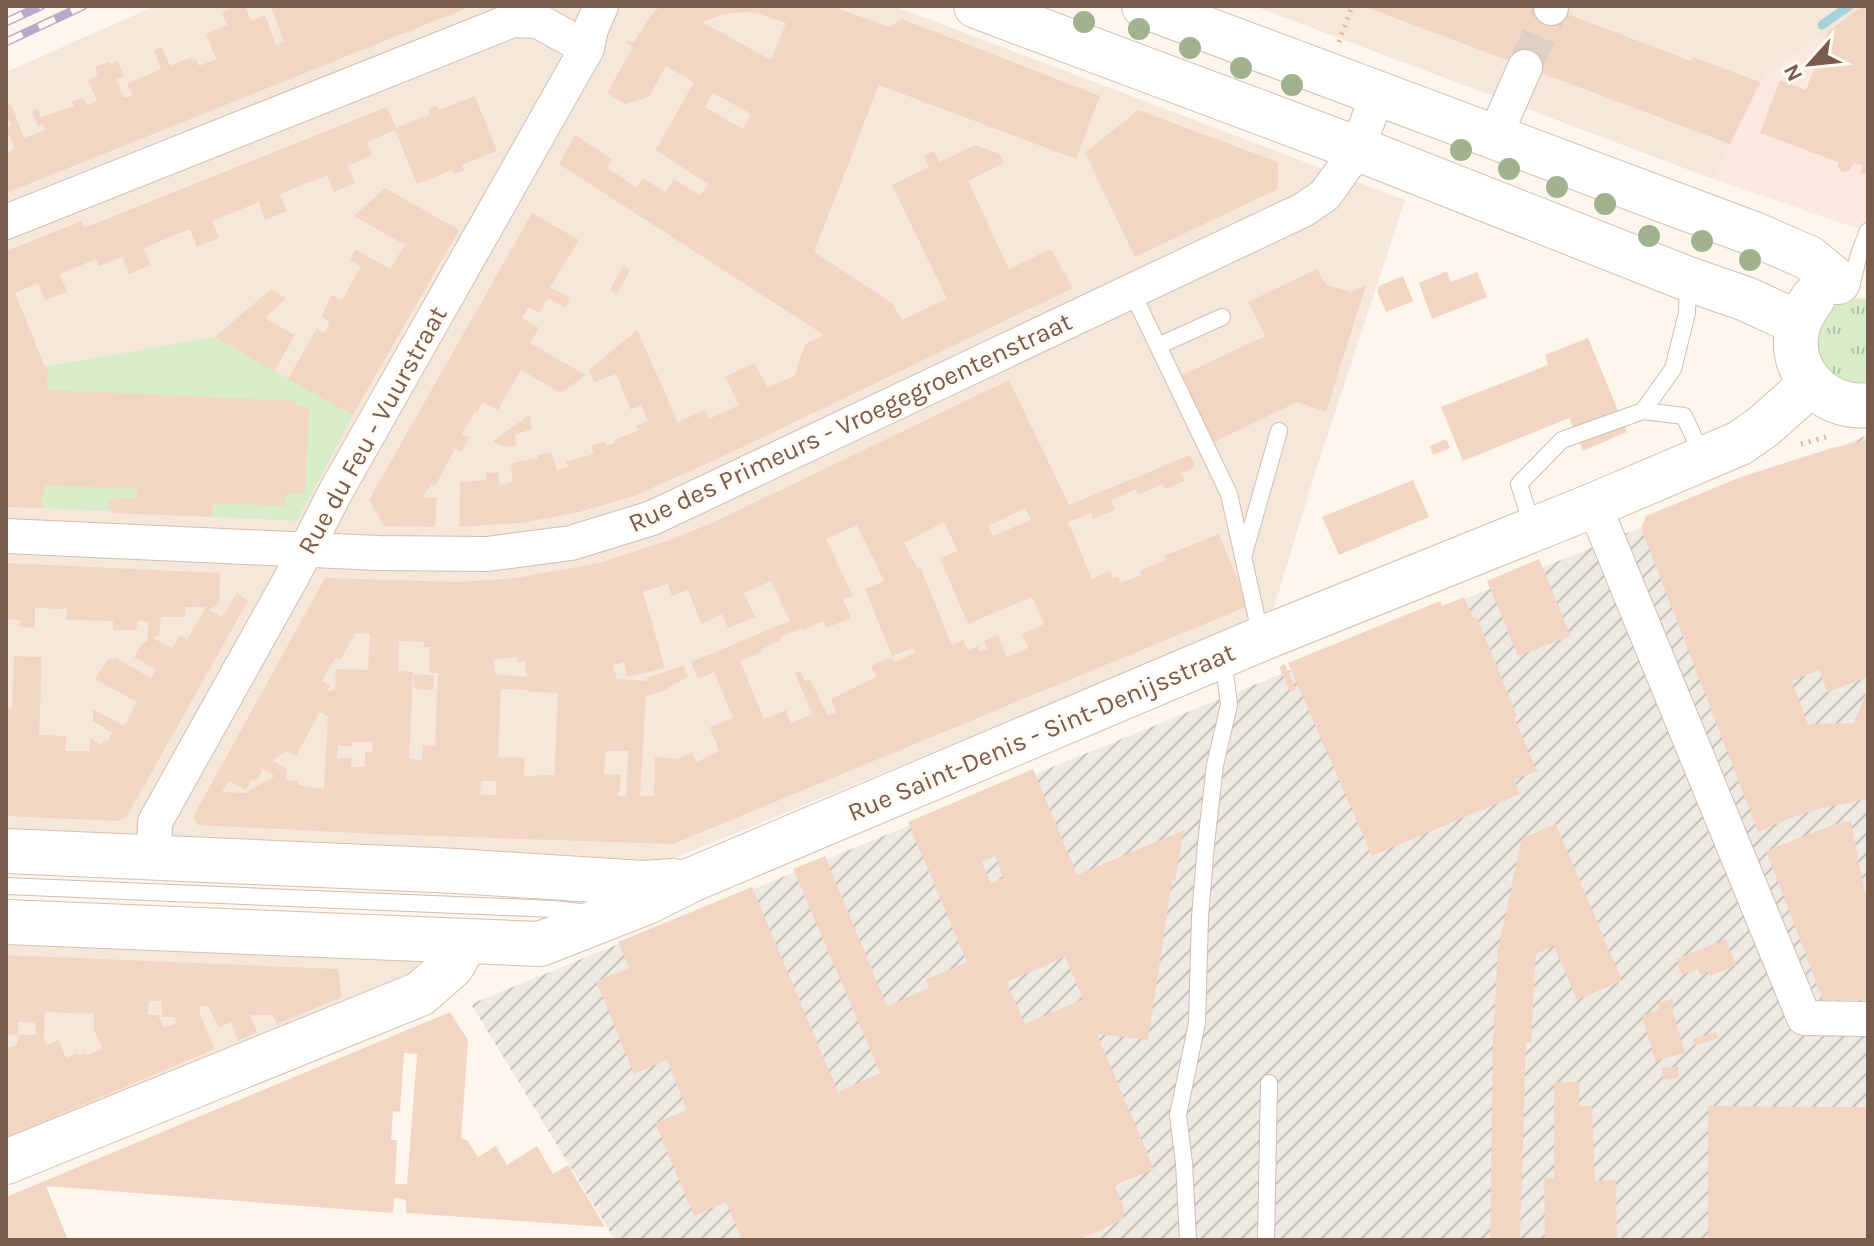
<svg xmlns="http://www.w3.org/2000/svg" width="1874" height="1246" font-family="Karla,sans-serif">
	<defs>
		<pattern id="industrial-furrows" width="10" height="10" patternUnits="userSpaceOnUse" patternTransform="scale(2)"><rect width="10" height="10" fill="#efe9e4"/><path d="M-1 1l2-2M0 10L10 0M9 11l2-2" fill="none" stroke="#c7c0bb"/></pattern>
		<pattern id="grass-tufts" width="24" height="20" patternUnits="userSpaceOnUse" patternTransform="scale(2)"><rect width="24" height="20" fill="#d8ecc9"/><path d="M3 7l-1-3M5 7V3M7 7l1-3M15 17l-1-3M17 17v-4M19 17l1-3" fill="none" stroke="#b4c2a5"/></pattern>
	</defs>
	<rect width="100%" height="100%" fill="#fdf6ec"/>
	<path fill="#f5e8da" d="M155,6H894L1405,200L1315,473L1272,614L660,864L6,831V72Z
		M1254,6H1863L1766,76L1713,179Z
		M6,944L375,959L384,950L419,954L428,967L6,1149Z"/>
	<path fill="#fde8e0" d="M1863,6H1868V232L1713,179L1766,76Z"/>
	<path fill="url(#industrial-furrows)" d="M1868,435V1240H615L471,1004Z"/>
	<path fill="url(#grass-tufts)" d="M1855,298L1868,299V388L1858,389L1824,373L1814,338C1824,315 1828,304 1855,298Z"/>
	<path fill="#d8ecc9" d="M215,337L353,415L297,521L42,508L48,366Z"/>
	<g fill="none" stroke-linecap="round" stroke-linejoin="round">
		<path stroke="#a5d3da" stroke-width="9" d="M1822,25L1849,6"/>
	</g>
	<path fill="#f3d5c3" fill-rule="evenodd" d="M238,6H245L251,21L265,15L276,45L284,42L271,6H472L6,193V153L15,149L6,128L11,126L6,113V106L11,104L24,138L46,130L43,124L38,126L32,111L38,109L41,117L74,106L72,102L83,98L87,105L97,101L88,80L98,76L95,67L109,62L110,65L118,61L124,76L116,79L124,98L132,95L127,84L161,69L154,50L162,47L170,66L191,57L192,60L196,59L199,66L216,59L206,34L227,25L222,12Z
		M660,6H832L889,27L902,19L1100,96L1076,159L879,85L814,252L892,303L902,320L947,299L892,185L929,167L924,156L934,151L940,162L975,145L1000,154L1004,163L968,181L1009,269L1051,249L1073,288L726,455L634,496L579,512L549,518L519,523L459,527L460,482L486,480V473L498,472L500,485L513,482L511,467H513L512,463L538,458L537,455L551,452L557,470L568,467L566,462L594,454L591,446L606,441L607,446L615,443L614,440L639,430L636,426L648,421L641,405L631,410L616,374L594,382L589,370L637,330L678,422L705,410L709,419L739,405L725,377L754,363L768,388L793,376L794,377L805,344L824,335L559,164L575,135L612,159L607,168L636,187L643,178L665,192L674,179L700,196L708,184L656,150L694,82L666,66L649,97L625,104L607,93L633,47L627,43L628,40L633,43L649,18ZM745,12L760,14L786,23L771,60L702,22L723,14ZM713,93L751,114L743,129L705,107Z
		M1363,6H1546L1691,61L1693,57L1760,82L1730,144Z
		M1863,6H1868L1867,175L1860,172L1863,166L1854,163L1850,170L1842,172L1838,167V162L1760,133L1780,80L1806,90L1828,31Z
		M475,96L497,151L462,165L464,170L454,174L452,170L417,184L395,130L367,142L372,155L348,166L355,183L334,192L327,175L280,194L287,211L265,220L259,202L212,221L219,238L197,247L190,229L144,248L151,265L129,274L122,257L99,266L96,259L60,274L67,292L45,300L38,283L15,293L45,367L48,366L47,390L296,401V406L309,407L305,494L286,493L285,506L213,503L212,517L114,513L108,506L109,501L118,498L137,499V489L44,485L42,508L6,507V251L82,221L84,228L387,107L396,128L430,114L428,109L437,106L439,110Z
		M1138,110L1278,162V189L1135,257L1085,153Z
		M385,188L459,230L353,415L288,379L317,328L324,333L330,322L321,317L332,295L342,300L361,266L350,260L355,249L390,269L405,245L354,216Z
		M532,213L579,240L550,287L570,298L565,308L548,298L539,313L528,307L522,318L539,328L530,343L586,375L561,393L521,370L498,410L483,402L477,412L475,411L462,434L470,437L461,452L455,449L435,486L431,484L423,497L437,498L435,527L384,526L369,500Z
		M623,266L630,270L617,294L610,290Z
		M1317,269L1326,285L1352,292L1366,285L1326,412L1297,402L1214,442L1182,375L1265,336L1248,302Z
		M1447,271L1451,282L1477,272L1487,297L1432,319L1419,283Z
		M1403,276L1413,301L1386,312L1377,291L1379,286Z
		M271,289L286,298L265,318L295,335L274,371L215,337Z
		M1588,338L1627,432L1583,451L1569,418L1463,461L1441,407L1548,365L1545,355Z
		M1009,380L1069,505L1190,455L1195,467L1181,473L1185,481L1165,489L1163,484L1138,495L1136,489L1111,500L1115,510L1093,519L1091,513L1068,522L1092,579L1110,571L1113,578L1118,576L1121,583L1141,575L1140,571L1166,560L1164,556L1219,534L1248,606L673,844L378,834L198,825L193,817L325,578L458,582L489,580L516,578L599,563L670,540L712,523ZM1025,508L1031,520L993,536L988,526ZM944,522L958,551L940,558L968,624L1032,597L1044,624L1022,634L1028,648L1007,657L998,635L984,641L987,649L980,652L978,646L968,650L963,640L952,645L920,567L917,568L904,543ZM857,525L884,581L865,589L892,656L913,648L915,653L894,662L892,657L871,666L876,677L831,699L836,713L828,716L810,679L805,681L800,671L795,673L812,714L791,723L786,710L764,719L740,661L761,652L760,650L781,640L780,637L801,628L802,630L823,621L826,628L851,618L843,599L853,596L826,539ZM771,581L790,621L691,662L698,679L714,672L733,718L710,727L719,751L697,762L692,752L676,759L655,757L654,796H640L646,696L668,690L667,688L688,677L684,665L647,678L646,681L617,679L613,665L624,662L627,677L665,668L643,592L668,584L672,596L688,590L701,624L722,614L728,628L755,617L744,593ZM356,633L370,634L368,670L336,669L335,690L329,691L327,690L330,686L322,681L335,658L340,660ZM399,641L424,642V647H430L429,673H438L435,746L423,745L422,760L409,759L413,672L398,671ZM517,657V662L525,661L527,677L495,674L494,659ZM501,689L528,690V692L558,693L554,775L524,776L525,758L498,757ZM320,712L328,717L324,789L298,785V781L286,780L287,769L273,761L286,751L296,756ZM352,742H373L372,752L365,751V767H351V758H337L338,746H352ZM606,751H628L626,797L618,796V791H620L621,775L604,774ZM263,769L275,776L247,792L248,793L222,792L229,781L246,790L252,779L256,781ZM481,781H496V795L480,794Z
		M529,415L532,429L515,435L516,445L504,447L493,441Z
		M1446,439L1450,448L1433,455L1430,446Z
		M1868,440V677L1827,692L1819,670L1792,681L1808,724L1854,723L1868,688V799L1822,808L1793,817L1758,832L1641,528L1646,516L1741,477L1832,448Z
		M1413,480L1429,517L1339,555L1322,517Z
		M1539,559L1571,636L1518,656L1487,581Z
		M6,563L220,573L219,604L209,610L222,617L237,593L248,601L127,816L118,821L6,816V708L12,709L14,656L42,657L39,735L66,736V751H90V738L102,745L104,740L107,741L112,733L93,721V709L124,726L137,702L95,679L107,660L116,658L151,678L156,670L134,657L142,644L147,641L149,621H138L136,630H113V621L66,620L67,609L35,608V628L19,627L20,620L6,619ZM186,607H206L187,640L180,635L172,648L153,638L159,635L161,617H185Z
		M1464,597L1473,618L1477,617L1517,716L1514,717L1537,771L1514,780L1520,794L1372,856L1288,663L1440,601L1442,606Z
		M1285,664L1296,689L1290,692L1279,667Z
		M414,674L434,675L433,690L414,689Z
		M1033,769L1077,875L1184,830L1175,881H1172L1148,1040L1097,1034L1154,1169L1115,1185L1124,1209L1123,1220L1084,1237L1085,1240H742L726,1202L694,1216L655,1123L687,1110L667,1060L634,1074L596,981L629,968L618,942L752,887L838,1092L880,1073L793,869L825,856L887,1006L929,988L925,980L967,962L908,822ZM995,856L1003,878L991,884L982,862ZM1065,957L1083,999L1025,1024L1007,982Z
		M1851,821L1865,893L1868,901V1000H1823L1766,851L1838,823Z
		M1556,824L1622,981L1577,1000L1554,946L1536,954L1531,1043L1526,1042L1520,1240H1490L1493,1040L1498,949L1522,838Z
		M1726,939L1736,965L1710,976L1708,972L1700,975L1698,969L1682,975L1676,959Z
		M6,955L338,969L342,997L277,1024L272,1015H250L257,1032L238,1040L231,1022L219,1028L208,1006H200V1014L215,1049L6,1137V1048L17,1045L18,1035H36L35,1023L18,1022V1035L6,1034ZM149,1001H162V1017H174L177,1023L164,1028L158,1015H148ZM45,1012L94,1014V1030L103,1049L87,1055L85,1053L79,1055L78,1053L66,1058L59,1040L46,1045L44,1039Z
		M1672,999L1675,1007L1672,1008L1685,1053L1655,1061L1642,1015L1659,1010L1658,1003Z
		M450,1012L468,1040L461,1139L467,1140L478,1157L496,1146L507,1165L537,1146L553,1174L568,1165L605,1227L406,1213V1200L394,1198L393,1213L46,1186L68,1240H6V1197ZM404,1053L417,1054L407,1184H395L397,1140H391L393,1111L400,1112Z
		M1716,1032L1718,1038L1694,1046L1693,1039Z
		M1679,1066V1078L1663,1080L1662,1068Z
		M1554,1082H1579V1106H1592L1595,1181L1616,1180L1617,1240H1545L1544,1178H1554Z
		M1708,1106L1868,1107V1240H1708Z"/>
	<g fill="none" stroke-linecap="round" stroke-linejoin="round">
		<path stroke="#dcd0c4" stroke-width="34" stroke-dasharray="34 17" stroke-linecap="butt" d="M1525,67L1551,8"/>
		<g stroke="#d1beb0" stroke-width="18">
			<path id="lane" d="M1853,279L1859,254L1868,231
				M1132,292L1229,494L1261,637
				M1158,346L1222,317
				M1643,411L1673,369L1687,313L1688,281
				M1533,528L1519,484L1562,440L1643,411L1684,416L1703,457
				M1244,554L1279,431
				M6,886L554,909L588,913
				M1188,1240L1184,1163L1178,1115L1197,1023L1200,917L1206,844L1215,765L1229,705L1223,656
				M1266,1240L1269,1083"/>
		</g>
		<g stroke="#d1beb0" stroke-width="36">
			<path id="street" d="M1551,8V6
				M1494,138L1525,67
				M6,222L513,20L538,21L587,48
				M1594,505L1804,1018L1868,1019
				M6,536L378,553L487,554L571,543L652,518L1303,210L1325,195L1358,149L1377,94
				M154,857L155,822L294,573L336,491L587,48L591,29L601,6"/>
		</g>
		<g stroke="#d6c0b0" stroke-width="46">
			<path id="secondary" d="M976,6L1358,149L1688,279L1746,299L1798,323
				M1144,6L1754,234L1809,258L1838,282
				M1813,298C1807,307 1801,315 1798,326C1786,370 1824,410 1868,405
				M6,851L456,871L642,883L673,881
				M6,922L540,944L647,902L691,880L1261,639L1594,505L1740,443L1764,426L1811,384
				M6,1162L420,994L452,966L466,941"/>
		</g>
		<path stroke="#d9b8a5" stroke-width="5" stroke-dasharray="2 6" stroke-linecap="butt" d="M1339,42L1352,6
			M1801,444L1826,437"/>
		<use href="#lane" stroke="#fff" stroke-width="16"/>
		<use href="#street" stroke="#fff" stroke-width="34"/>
		<use href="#secondary" stroke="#fff" stroke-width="44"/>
		<g stroke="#b9a8c9" stroke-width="9">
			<path id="rail" d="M6,22L41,6
				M6,42L83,6"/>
		</g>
		<use href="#rail" stroke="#fffaf3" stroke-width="6" stroke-dasharray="18" stroke-linecap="butt"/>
	</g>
	<g fill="#a0b28e">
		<circle cx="1084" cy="22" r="11"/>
		<circle cx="1139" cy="29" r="11"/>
		<circle cx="1190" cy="48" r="11"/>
		<circle cx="1241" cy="68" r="11"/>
		<circle cx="1292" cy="85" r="11"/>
		<circle cx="1461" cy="150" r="11"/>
		<circle cx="1509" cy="169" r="11"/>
		<circle cx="1557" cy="187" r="11"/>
		<circle cx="1605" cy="204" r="11"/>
		<circle cx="1649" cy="236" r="11"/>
		<circle cx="1702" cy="241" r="11"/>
		<circle cx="1750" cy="260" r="11"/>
	</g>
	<g text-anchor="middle" stroke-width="6" stroke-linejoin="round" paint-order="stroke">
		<g font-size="26" fill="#7a5c4d" stroke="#fffaf3">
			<text transform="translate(850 422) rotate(-25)" y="9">Rue des Primeurs - Vroegegroentenstraat</text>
			<text transform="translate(372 430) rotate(-61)" y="9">Rue du Feu - Vuurstraat</text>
			<text transform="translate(1041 732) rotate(-23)" y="9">Rue Saint-Denis - Sint-Denijsstraat</text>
		</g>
	</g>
	<rect width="1874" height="1246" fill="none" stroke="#7a5c4d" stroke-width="16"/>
	<g transform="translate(1810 64) rotate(243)" stroke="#fffaf3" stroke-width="6" paint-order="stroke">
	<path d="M0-6L14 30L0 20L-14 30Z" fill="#7a5c4d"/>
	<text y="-12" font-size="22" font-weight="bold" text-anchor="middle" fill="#7a5c4d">N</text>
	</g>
</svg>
